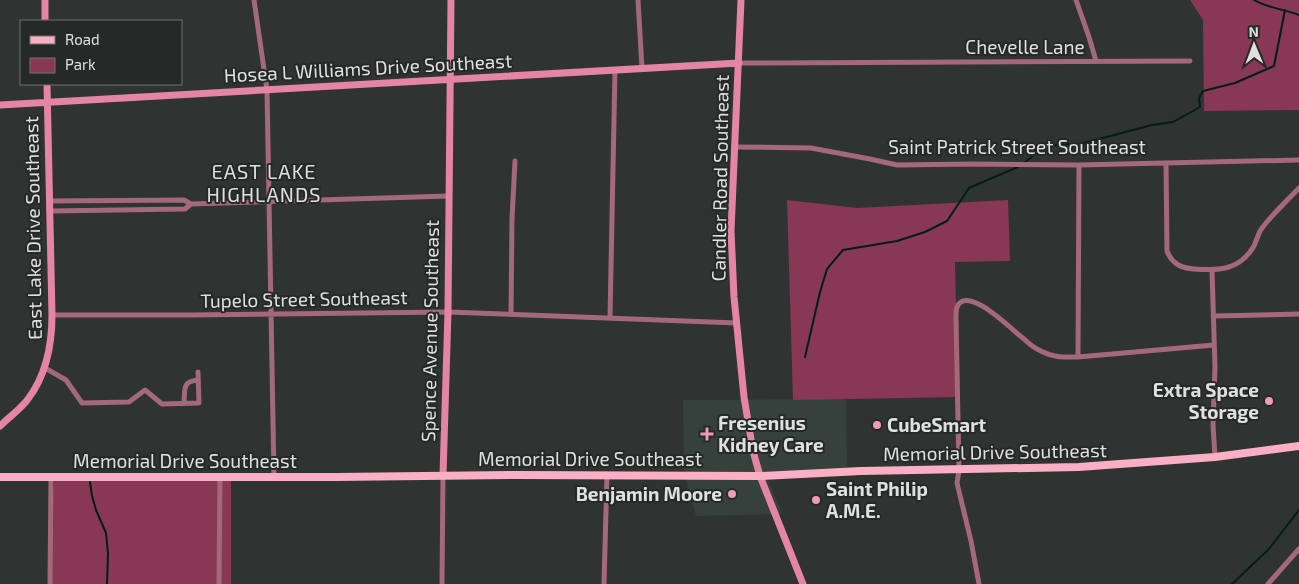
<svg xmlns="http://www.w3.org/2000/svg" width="1299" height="584" font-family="'Exo 2',sans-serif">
	<rect width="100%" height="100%" fill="#2f3331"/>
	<path fill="#36403c" d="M846,399L847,472L768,479L782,514L696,516L684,473L683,400Z"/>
	<path fill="#883855" d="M1190,0H1299V110L1204,111L1203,20Z
		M787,200L857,208L1008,200L1010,261L955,262L958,397L793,400Z
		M231,474V584H49L54,475Z"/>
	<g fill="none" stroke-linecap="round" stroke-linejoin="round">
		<path stroke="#001f14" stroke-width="2" d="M1254,0C1267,8 1284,9 1299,15
			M1024,163L1042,149L1060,144H1080L1152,125L1173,122L1200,107L1199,98L1203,91L1235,83L1274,66L1285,10
			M805,357L820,292L827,269L843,250L897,241L925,232L947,221L969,188L1018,167
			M90,482L92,496L96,510L106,533L108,553L107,584
			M1232,584L1269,549L1299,510"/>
		<path stroke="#a4687b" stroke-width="5" d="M254,0L267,90L274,476
			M638,0L642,68
			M1076,0L1089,37L1096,61
			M739,63L1190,61
			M736,147L811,148L870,159L897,165L973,164L1079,165L1299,160
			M1166,163L1167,251C1172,264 1181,268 1194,269C1219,271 1240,270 1254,246C1256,241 1258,236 1260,231C1270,216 1286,202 1299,188
			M49,201L184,200L191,204L449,196
			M50,211L185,209L191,204
			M1212,270L1215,367L1213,425L1215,457
			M511,314L512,219L515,161
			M52,315H190L448,312L737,323
			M1213,316L1299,314
			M610,317L615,70
			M1078,357L1079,165
			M45,368L66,380L82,403L129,402L145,390L162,404L199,403L198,372
			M184,403C185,390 182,381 198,380
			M50,584L51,477
			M219,584L220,477
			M442,584L443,475
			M604,584L607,474
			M979,584L971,541L957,483L959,470L956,318C956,315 956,310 957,307C967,283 1014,332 1024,339C1029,344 1036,349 1043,352C1054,358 1065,357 1078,357L1214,345
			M1268,584L1299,549"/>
		<path stroke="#e585a4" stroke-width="7" d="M45,0V21
			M741,0L731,231L734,297L744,397L753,451L760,476L803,584
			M0,105L739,63
			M0,426C9,417 21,409 28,399C47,374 52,345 52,315L47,84
			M443,475L448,312L451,0"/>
		<path stroke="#faafc5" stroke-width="8" d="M0,477H336L516,475L760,476L861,471L1079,467L1215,457L1299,446"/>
	</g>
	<g fill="#f09ab5" stroke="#252927" stroke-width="2">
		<circle cx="1269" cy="401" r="5"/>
		<circle cx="877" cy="425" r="5"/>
		<path d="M704.5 426.5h5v5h5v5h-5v5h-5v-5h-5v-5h5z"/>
		<circle cx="732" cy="494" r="5"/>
		<circle cx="816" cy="500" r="5"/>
	</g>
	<g text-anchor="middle" stroke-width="4" stroke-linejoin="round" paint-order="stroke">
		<g font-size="19" fill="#dee1e0" stroke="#252927">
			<text x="1025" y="54">Chevelle Lane</text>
			<text transform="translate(368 68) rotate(-3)" y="7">Hosea L Williams Drive Southeast</text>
			<text x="1017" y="154">Saint Patrick Street Southeast</text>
			<text transform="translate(720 178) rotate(-89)" y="7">Candler Road Southeast</text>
			<text transform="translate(33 228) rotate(-91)" y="7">East Lake Drive Southeast</text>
			<text transform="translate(304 299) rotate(-1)" y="7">Tupelo Street Southeast</text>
			<text transform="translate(430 331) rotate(-89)" y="7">Spence Avenue Southeast</text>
			<text transform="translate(995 452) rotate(-1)" y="7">Memorial Drive Southeast</text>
			<text x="590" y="466">Memorial Drive Southeast</text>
			<text x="185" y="468">Memorial Drive Southeast</text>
		</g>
		<g font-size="19" font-weight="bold" fill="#dee1e0" stroke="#252927" text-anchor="start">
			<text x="1259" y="397" text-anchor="end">Extra Space<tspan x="1259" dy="22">Storage</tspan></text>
			<text x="718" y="430">Fresenius<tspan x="718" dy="22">Kidney Care</tspan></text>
			<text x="887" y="432">CubeSmart</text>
			<text x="826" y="496">Saint Philip<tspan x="826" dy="22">A.M.E.</tspan></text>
			<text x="722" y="501" text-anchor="end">Benjamin Moore</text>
		</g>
		<g font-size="20" letter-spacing="1" fill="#dee1e0" stroke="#252927">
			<text x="264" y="179">EAST LAKE<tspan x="264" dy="23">HIGHLANDS</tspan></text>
		</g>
	</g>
	<rect x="20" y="20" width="162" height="65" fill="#252927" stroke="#6f7371"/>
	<rect x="30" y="36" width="25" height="8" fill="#faafc5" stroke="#6f7371"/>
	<text x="65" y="45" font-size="15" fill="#dee1e0">Road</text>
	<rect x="30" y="58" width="25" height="15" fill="#883855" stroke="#6f7371"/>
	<text x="65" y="70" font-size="15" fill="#dee1e0">Park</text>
	<g transform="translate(1254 45) rotate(359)" stroke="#252927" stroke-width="4" paint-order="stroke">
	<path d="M0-4L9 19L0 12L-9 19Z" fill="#dee1e0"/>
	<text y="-8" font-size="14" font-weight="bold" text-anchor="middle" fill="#dee1e0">N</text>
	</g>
</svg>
